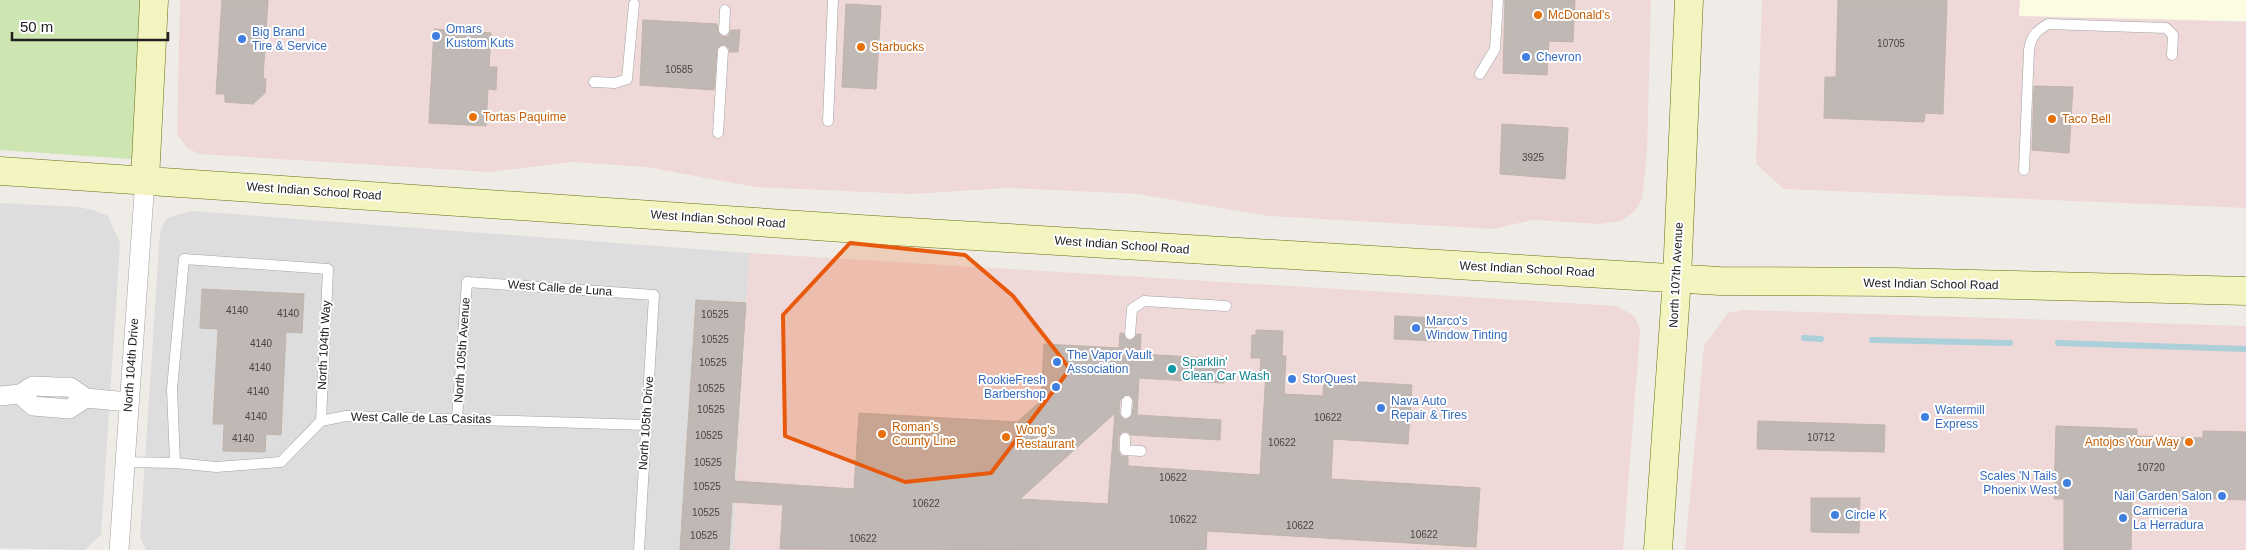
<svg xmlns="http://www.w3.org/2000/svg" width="2246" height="550" font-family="Arial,sans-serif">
	<rect width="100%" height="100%" fill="#efece7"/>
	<path fill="#dedddd" d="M0,203L79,207L96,211L108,216L120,243L101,535L85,550L0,548Z
		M192,211L749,253L733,550H146L140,537L159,245L161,229L167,218Z"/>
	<path fill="#efd8d8" d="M180,0H1651L1647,153L1642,199L1635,211L1621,221L1600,224L1533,220L1493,229L1269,216L1138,194L1008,188L911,194L755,187L646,167L572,162L489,172L199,154L187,148L177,134Z
		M1762,0H2020V16L2246,22V208L1784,189L1756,164Z
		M749,253L1617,306L1634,316L1639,326L1640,333L1623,550H733Z
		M1743,310L2246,326V550H1685L1704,346L1728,313Z"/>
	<path fill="#fcfce3" d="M2020,0H2246V21L2019,16Z"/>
	<path fill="#cce5b1" d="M0,0H154L146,160L0,150Z"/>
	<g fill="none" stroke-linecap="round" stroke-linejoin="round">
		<path stroke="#abd0d9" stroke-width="6" d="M1804,338L1821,339
			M1872,340L2010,343
			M2058,343L2246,349"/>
	</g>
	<path fill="#c0b8b4" stroke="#c0b3aa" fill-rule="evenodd" d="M222,0H268L263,78L266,79L265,93L253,104L225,102V94H216Z
		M1505,0H1575L1573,42L1549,41L1547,75L1503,73Z
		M1838,0H1947L1943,114L1925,113L1924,122L1824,118L1825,77H1836Z
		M846,4L881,6L876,89L842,87Z
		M643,20L717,24L718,33L723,37L728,36L731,30H740L738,52H730L729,48L724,44L717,48L714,90L640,85Z
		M434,29L491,33L489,67H497L496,90L488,89L486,126L429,123Z
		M2034,86L2073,87L2069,153L2032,150Z
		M1502,124L1568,128L1565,179L1500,174Z
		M202,289L304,294L302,333L286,332L281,435L266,434L265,452L223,451L224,424H213L218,329L200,328Z
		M696,300L746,303L734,481L854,489L859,413L1017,422L1041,401L1044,344L1119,348L1120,333H1123L1126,339L1130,341L1135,338L1137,334H1141L1140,354L1226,359L1224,383L1139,378L1137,415L1221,420L1220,440L1131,435L1128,432H1122L1118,438V450L1121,456L1128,457V466L1260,475L1266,372H1260L1261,358H1251L1252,335H1256V330L1283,331L1282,356H1286L1284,394L1323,396L1324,380L1412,385L1408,444L1333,439L1331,479L1480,488L1476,547L1207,531L1206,550L780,549L783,505L732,502L729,550H680ZM1125,395H1130L1134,401L1132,416L1126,420L1122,418L1119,413L1120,400ZM1115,413L1108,504L1020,499Z
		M1395,316L1437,318L1436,341L1394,339Z
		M1758,421L1885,425L1884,452L1757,449Z
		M2056,426L2137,429V436L2203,438V431L2246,432V500L2132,496L2131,550H2064V499H2054Z
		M1811,498H1860L1859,533L1811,532Z"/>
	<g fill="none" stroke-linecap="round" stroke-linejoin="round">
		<g stroke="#a1a1a1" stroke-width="11">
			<path id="lane" d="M724,30L725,10
				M1480,74L1495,49L1498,0
				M594,82L615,83L627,79L634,4
				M828,121L833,0
				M718,133L723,51
				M2024,170L2029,50C2031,36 2036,31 2048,24L2166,28L2173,35L2172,55
				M1130,334L1132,309L1144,301L1226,306
				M1126,413L1127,401
				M457,418L467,282L654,295L639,550
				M1125,438V450L1141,451
				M124,462L175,463L216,467L281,462L321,421L346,416L646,425
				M175,463L172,389L184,259L328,269L321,421"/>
		</g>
		<g stroke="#a1a1a1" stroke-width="20">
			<path id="street" d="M20,394L33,406L69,409L86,398
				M0,396L20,394L33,386L55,387H70L86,398L128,402
				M119,550L145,180"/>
		</g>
		<g stroke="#676f0f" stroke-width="29">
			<path id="secondary" d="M0,171L859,229L1720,281L1894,282L2246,291
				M145,180L154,0
				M1658,550L1677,278L1689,0"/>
		</g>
		<use href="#lane" stroke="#fff" stroke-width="10"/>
		<use href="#street" stroke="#fff" stroke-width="19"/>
		<use href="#secondary" stroke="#f3f4c0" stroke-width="28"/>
	</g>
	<path fill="#e8590c" fill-opacity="0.2" stroke="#e8590c" stroke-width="4" stroke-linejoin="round" d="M850,243L965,255L1013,296L1070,369L991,473L905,482L785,436L783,315Z"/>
	<g fill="#e8710a" stroke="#fff" stroke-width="2">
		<circle cx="1538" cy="15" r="5"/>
		<circle cx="861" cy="47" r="5"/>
		<circle cx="473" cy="117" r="5"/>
		<circle cx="2052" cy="119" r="5"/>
		<circle cx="882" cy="434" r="5"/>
		<circle cx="1006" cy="437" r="5"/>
		<circle cx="2189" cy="442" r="5"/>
	</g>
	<g fill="#3f7fe0" stroke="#fff" stroke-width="2">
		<circle cx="436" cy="36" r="5"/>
		<circle cx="242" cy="39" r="5"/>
		<circle cx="1526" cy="57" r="5"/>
		<circle cx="1416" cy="328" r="5"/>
		<circle cx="1057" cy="362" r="5"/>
		<circle cx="1292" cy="379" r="5"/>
		<circle cx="1056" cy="387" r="5"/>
		<circle cx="1381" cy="408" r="5"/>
		<circle cx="1925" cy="417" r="5"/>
		<circle cx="2067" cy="483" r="5"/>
		<circle cx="2222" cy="496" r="5"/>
		<circle cx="1835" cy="515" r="5"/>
		<circle cx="2123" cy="518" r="5"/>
	</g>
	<circle fill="#0f9aa8" stroke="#fff" stroke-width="2" cx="1172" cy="369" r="5"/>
	<g text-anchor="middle" stroke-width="4" stroke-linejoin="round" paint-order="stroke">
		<g font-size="10" fill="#484645">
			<text x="1891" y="47">10705</text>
			<text x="679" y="73">10585</text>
			<text x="1533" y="161">3925</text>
			<text x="237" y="314">4140</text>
			<text x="288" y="317">4140</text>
			<text x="715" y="318">10525</text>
			<text x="715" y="343">10525</text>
			<text x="261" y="347">4140</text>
			<text x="713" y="366">10525</text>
			<text x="260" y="371">4140</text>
			<text x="711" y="392">10525</text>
			<text x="258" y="395">4140</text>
			<text x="711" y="413">10525</text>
			<text x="256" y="420">4140</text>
			<text x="1328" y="421">10622</text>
			<text x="709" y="439">10525</text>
			<text x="1821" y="441">10712</text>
			<text x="243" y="442">4140</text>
			<text x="1282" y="446">10622</text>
			<text x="708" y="466">10525</text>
			<text x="2151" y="471">10720</text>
			<text x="1173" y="481">10622</text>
			<text x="707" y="490">10525</text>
			<text x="926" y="507">10622</text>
			<text x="706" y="516">10525</text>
			<text x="1183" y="523">10622</text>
			<text x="1300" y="529">10622</text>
			<text x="1424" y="538">10622</text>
			<text x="704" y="539">10525</text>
			<text x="863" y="542">10622</text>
		</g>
		<g font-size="12" fill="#c56008" stroke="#fff" text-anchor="start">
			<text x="1548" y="19">McDonald's</text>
			<text x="871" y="51">Starbucks</text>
			<text x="483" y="121">Tortas Paquime</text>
			<text x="2062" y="123">Taco Bell</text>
			<text x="892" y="431">Roman's<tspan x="892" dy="14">County Line</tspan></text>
			<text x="1016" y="434">Wong's<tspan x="1016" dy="14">Restaurant</tspan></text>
			<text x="2179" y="446" text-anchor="end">Antojos Your Way</text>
		</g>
		<g font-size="12" fill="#366cbe" stroke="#fff" text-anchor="start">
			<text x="446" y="33">Omars<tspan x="446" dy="14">Kustom Kuts</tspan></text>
			<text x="252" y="36">Big Brand<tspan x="252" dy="14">Tire &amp; Service</tspan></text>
			<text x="1536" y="61">Chevron</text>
			<text x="1426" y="325">Marco's<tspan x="1426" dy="14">Window Tinting</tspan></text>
			<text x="1067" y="359">The Vapor Vault<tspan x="1067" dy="14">Association</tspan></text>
			<text x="1302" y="383">StorQuest</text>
			<text x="1046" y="384" text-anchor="end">RookieFresh<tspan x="1046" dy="14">Barbershop</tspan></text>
			<text x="1391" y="405">Nava Auto<tspan x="1391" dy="14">Repair &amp; Tires</tspan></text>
			<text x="1935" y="414">Watermill<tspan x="1935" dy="14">Express</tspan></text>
			<text x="2057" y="480" text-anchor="end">Scales 'N Tails<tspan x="2057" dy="14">Phoenix West</tspan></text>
			<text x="2212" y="500" text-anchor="end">Nail Garden Salon</text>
			<text x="2133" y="515">Carniceria<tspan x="2133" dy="14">La Herradura</tspan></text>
			<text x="1845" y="519">Circle K</text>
		</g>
		<g font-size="12" fill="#202020" stroke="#fff">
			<text transform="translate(314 191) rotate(4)" y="4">West Indian School Road</text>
			<text transform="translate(718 219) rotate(4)" y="4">West Indian School Road</text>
			<text transform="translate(1122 245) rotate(4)" y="4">West Indian School Road</text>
			<text transform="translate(1527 269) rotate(3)" y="4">West Indian School Road</text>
			<text transform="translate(1676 275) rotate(-87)" y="4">North 107th Avenue</text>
			<text transform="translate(1931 284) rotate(1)" y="4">West Indian School Road</text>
			<text transform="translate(560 288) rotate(4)" y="4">West Calle de Luna</text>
			<text transform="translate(324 345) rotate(-87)" y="4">North 104th Way</text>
			<text transform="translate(462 350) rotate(-86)" y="4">North 105th Avenue</text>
			<text transform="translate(131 365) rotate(-86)" y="4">North 104th Drive</text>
			<text transform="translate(421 418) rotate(1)" y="4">West Calle de Las Casitas</text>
			<text transform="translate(646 423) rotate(-86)" y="4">North 105th Drive</text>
		</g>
		<g font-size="12" fill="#0d838f" stroke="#fff" text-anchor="start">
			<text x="1182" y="366">Sparklin'<tspan x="1182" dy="14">Clean Car Wash</tspan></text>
		</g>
	</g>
	<path d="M12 32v8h156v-8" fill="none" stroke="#202020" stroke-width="2.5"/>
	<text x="20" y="32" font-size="15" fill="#202020" stroke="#ffffff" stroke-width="4" paint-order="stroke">50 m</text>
</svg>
